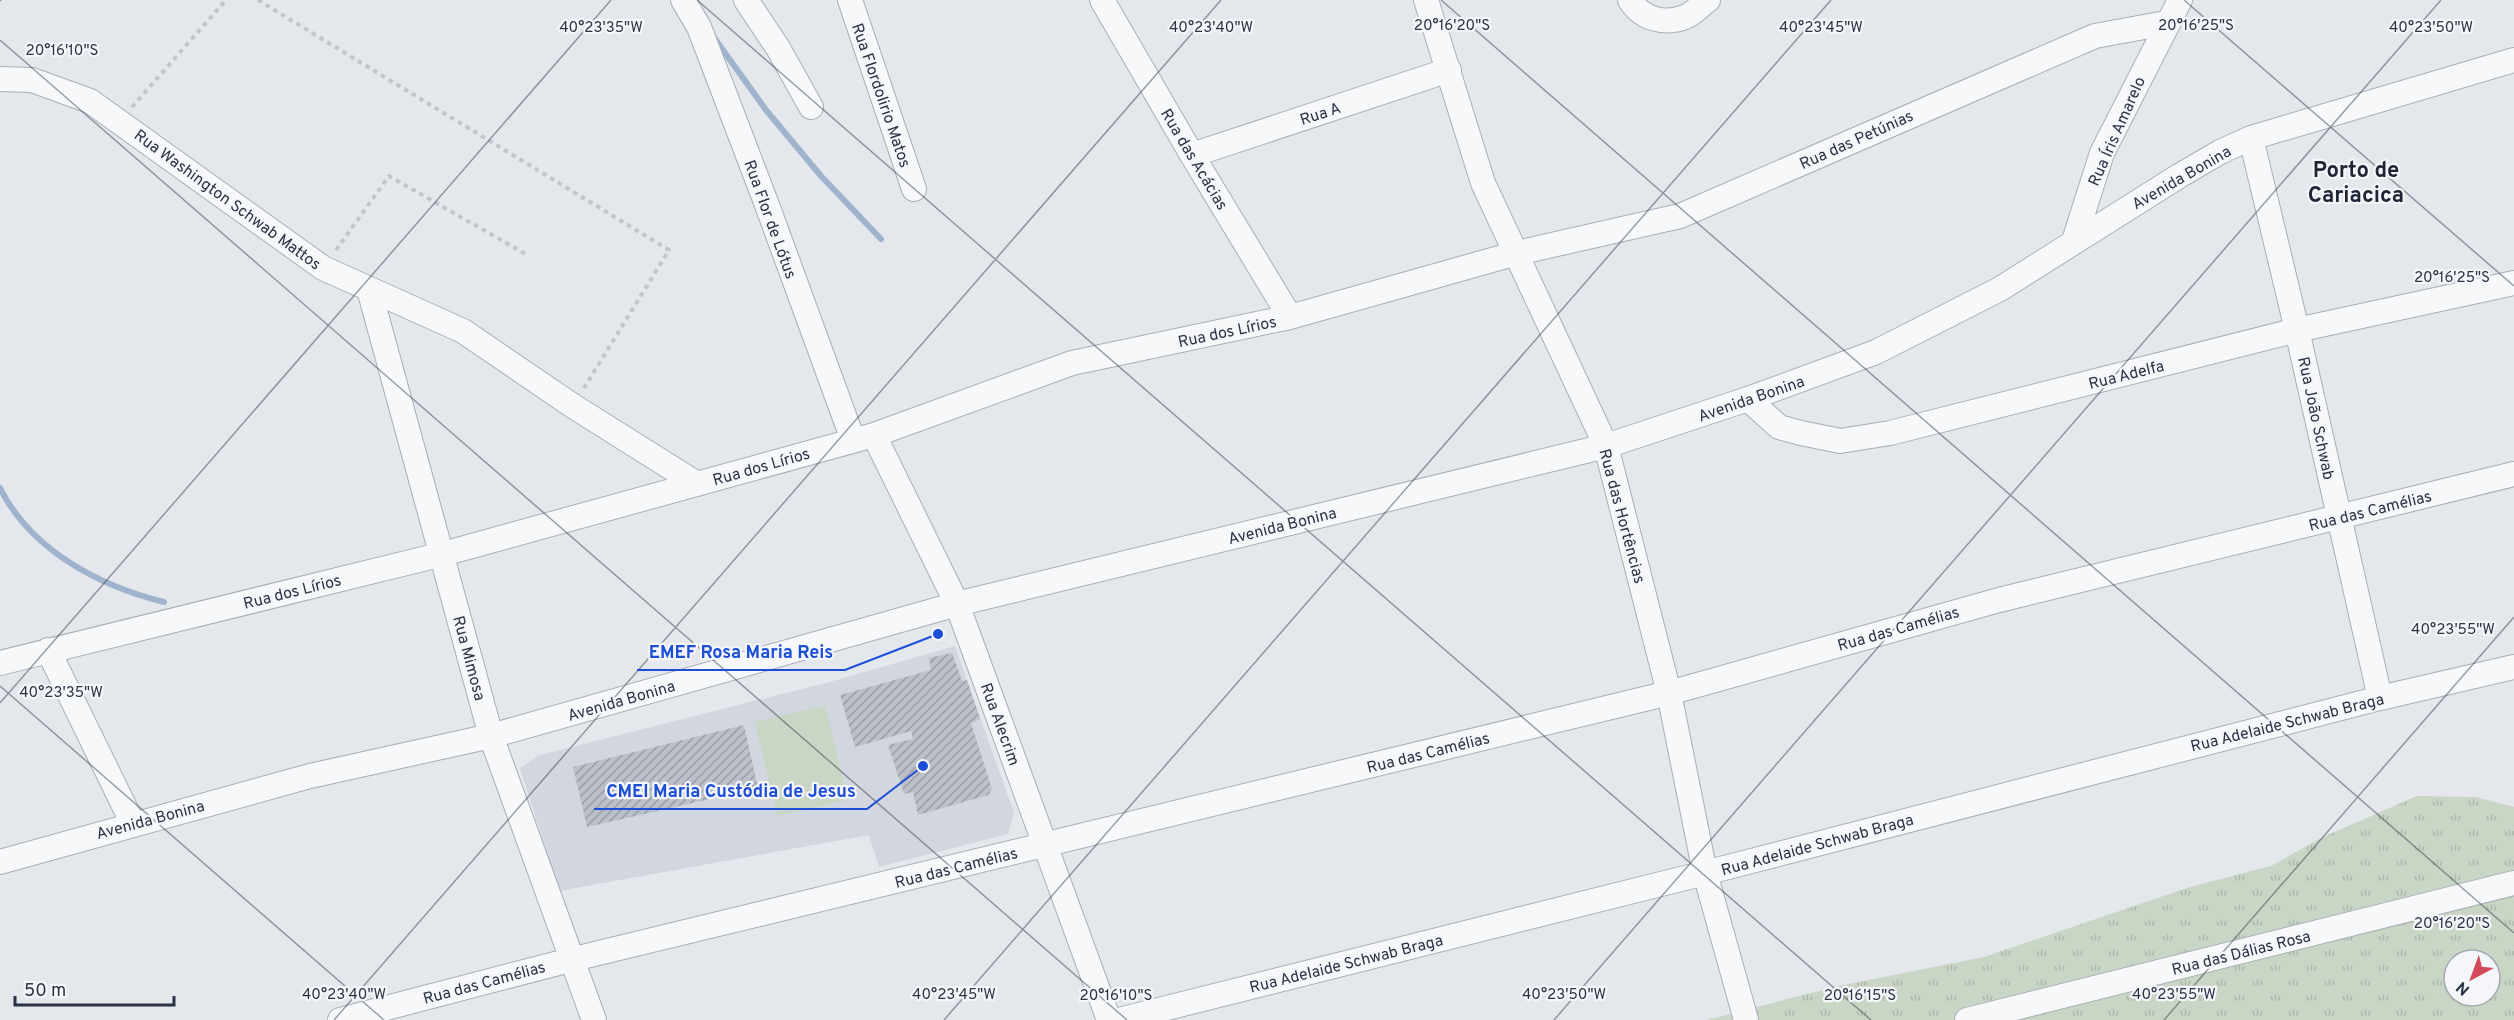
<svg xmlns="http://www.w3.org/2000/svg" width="2514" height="1020" font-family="Overpass,sans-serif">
	<defs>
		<pattern id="grass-tufts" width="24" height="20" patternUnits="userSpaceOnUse" patternTransform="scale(1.5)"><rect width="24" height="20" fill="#c9d6c5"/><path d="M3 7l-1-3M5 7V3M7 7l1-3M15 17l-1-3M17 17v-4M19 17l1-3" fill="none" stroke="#adb8ab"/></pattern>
		<pattern id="building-hatch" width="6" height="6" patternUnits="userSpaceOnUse" patternTransform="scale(1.5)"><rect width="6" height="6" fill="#bbc0ca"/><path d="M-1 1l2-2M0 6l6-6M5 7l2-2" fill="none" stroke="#989da6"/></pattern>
	</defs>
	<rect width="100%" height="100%" fill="#e4e7ec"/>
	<path fill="#d2d6de" d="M955,646L1014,813L1008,834L879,867L869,835L559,891L520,768L540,755L826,683Z"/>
	<path fill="url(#grass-tufts)" fill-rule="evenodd" d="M2417,796L2475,797L2514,807V1020H1707L1834,987L1984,957L2190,887L2271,866L2321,838ZM2454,960H2490V996H2454Z"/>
	<path fill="#c9d6c5" d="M825,706L848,800L777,816L755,722Z"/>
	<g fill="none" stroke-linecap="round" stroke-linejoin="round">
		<path stroke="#9fb4cc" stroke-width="6" d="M715,39L766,110L821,176L881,239
			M0,488C31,550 99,586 164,602"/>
	</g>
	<path fill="url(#building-hatch)" d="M952,653L962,681L967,680L980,719L971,723L992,789L988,795L918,815L913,792L904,794L888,745L913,739L911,731L855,747L840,695L931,670L929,658Z
		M744,725L758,788L587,827L573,767Z"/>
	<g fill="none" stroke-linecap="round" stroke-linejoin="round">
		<g stroke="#a9aeb7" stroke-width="26">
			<path id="minor" d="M683,0L699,27L767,205L853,440
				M746,0L778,48L811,107
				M850,0L914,189
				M1102,0L1192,155L1290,317
				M1426,0L1483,183L1606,446L1669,693L1705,873L1746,1020
				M1630,0C1642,19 1664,25 1685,17C1693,14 1701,5 1708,0
				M0,79L32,80L90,101L323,268L463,331L573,406L697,484
				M2251,138L2297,330L2380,698
				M1192,155L1449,70
				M2074,241L2102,153L2180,0
				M369,289L491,736L594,1020
				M1748,399L1779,427L1801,433L1840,441L1890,433L2297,330L2514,283
				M874,435L957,604L1109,1020
				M48,650L133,824
				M0,663L443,554L874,435L1072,363L1290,317L1517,253L1680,216L2095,36L2166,23
				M0,862L310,776L491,736L957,604L1606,446L1748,399L1876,352L2000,289L2179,176L2220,152L2251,138L2514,60
				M340,1020L574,959L1669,693L1999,600L2514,474
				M1119,1020L1705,873L2380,698L2514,667
				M1967,1020L2514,883"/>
		</g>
		<path stroke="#c2c5cb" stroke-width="4" stroke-dasharray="4.5 4.5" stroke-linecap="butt" d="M258,0L669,250L584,388
			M132,107L226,0
			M336,250L389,176L529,256"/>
		<use href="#minor" stroke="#f7f8fa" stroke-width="24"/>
	</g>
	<path fill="none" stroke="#2b3445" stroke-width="1.5" stroke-opacity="0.45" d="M697,0L1871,1020M1441,0L2514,933M2184,0L2514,286M0,1L1,0M0,40L1127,1020M0,686L384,1020M0,703L611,0M334,1020L1221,0M944,1020L1831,0M1554,1020L2441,0M2164,1020L2514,617"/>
	<g text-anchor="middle" stroke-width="4.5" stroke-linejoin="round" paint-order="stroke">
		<g font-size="16" fill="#2b3445" stroke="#f4f6f9">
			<text transform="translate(882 95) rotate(71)" y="6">Rua Flordolirio Matos</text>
			<text transform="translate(1320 113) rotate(-18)" y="6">Rua A</text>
			<text transform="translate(2116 131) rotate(-66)" y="6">Rua Íris Amarelo</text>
			<text transform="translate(1856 139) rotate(-24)" y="6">Rua das Petúnias</text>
			<text transform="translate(1195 159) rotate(59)" y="6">Rua das Acácias</text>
			<text transform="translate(2181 177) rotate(-30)" y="6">Avenida Bonina</text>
			<text transform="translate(228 199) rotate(36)" y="6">Rua Washington Schwab Mattos</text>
			<text transform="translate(771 219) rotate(70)" y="6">Rua Flor de Lótus</text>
			<text transform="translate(1227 331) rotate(-12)" y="6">Rua dos Lírios</text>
			<text transform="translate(2126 374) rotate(-14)" y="6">Rua Adelfa</text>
			<text transform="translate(1751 398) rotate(-19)" y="6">Avenida Bonina</text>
			<text transform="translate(2317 418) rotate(78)" y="6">Rua João Schwab</text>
			<text transform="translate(761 466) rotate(-16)" y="6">Rua dos Lírios</text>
			<text transform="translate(2370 510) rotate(-14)" y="6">Rua das Camélias</text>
			<text transform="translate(1623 516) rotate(75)" y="6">Rua das Hortências</text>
			<text transform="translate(1282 525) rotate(-14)" y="6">Avenida Bonina</text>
			<text transform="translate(292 591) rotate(-14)" y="6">Rua dos Lírios</text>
			<text transform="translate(1898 628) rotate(-16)" y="6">Rua das Camélias</text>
			<text transform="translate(470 658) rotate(75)" y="6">Rua Mimosa</text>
			<text transform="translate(621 700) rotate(-16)" y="6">Avenida Bonina</text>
			<text transform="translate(2287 722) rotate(-14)" y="6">Rua Adelaide Schwab Braga</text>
			<text transform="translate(1001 724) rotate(70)" y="6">Rua Alecrim</text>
			<text transform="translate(1428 752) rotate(-14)" y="6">Rua das Camélias</text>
			<text transform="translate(150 819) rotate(-15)" y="6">Avenida Bonina</text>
			<text transform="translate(1817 844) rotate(-15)" y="6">Rua Adelaide Schwab Braga</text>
			<text transform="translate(956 867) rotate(-14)" y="6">Rua das Camélias</text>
			<text transform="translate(2241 952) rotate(-14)" y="6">Rua das Dálias Rosa</text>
			<text transform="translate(1346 963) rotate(-14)" y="6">Rua Adelaide Schwab Braga</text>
			<text transform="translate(484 982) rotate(-15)" y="6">Rua das Camélias</text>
		</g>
		<g font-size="22" font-weight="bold" fill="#1d2536" stroke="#f4f6f9">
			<text x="2356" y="177">Porto de<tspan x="2356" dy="25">Cariacica</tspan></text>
		</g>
	</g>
	<g font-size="15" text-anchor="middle" fill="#2b3445" stroke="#f4f6f9" stroke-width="4.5" stroke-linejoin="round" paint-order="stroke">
		<text x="2196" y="30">20°16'25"S</text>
		<text x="1452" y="30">20°16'20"S</text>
		<text x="601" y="32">40°23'35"W</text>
		<text x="1211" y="32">40°23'40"W</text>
		<text x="1821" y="32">40°23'45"W</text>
		<text x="2431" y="32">40°23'50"W</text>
		<text x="62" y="55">20°16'10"S</text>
		<text x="2452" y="282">20°16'25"S</text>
		<text x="2453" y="634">40°23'55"W</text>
		<text x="61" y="697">40°23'35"W</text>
		<text x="2452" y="928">20°16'20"S</text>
		<text x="344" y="999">40°23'40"W</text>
		<text x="954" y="999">40°23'45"W</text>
		<text x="1564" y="999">40°23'50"W</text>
		<text x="2174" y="999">40°23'55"W</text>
		<text x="1116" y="1000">20°16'10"S</text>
		<text x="1860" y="1000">20°16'15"S</text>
	</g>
	<path fill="none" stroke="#1d4ed8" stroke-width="2" d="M938 634L845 670H637M923 766L867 809H594"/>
	<g fill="#1d4ed8" stroke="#f4f6f9" stroke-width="2">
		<circle cx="938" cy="634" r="6"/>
		<circle cx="923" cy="766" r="6"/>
	</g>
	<g font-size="18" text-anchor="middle" font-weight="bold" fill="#1d4ed8" stroke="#f4f6f9" stroke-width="4.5" stroke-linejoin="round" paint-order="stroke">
		<text x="741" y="658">EMEF Rosa Maria Reis</text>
		<text x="731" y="797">CMEI Maria Custódia de Jesus</text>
	</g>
	<g transform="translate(2472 978) rotate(221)"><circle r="28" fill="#f4f6f9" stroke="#a4a8b1" stroke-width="1.5"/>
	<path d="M0-4.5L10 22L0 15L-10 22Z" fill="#d1495b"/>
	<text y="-9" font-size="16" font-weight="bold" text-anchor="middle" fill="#2b3445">N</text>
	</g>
	<path d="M15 996v9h159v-9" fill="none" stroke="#2b3445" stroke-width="3"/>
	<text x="24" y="996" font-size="18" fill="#2b3445" stroke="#f4f6f9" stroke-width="4.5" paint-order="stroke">50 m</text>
</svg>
